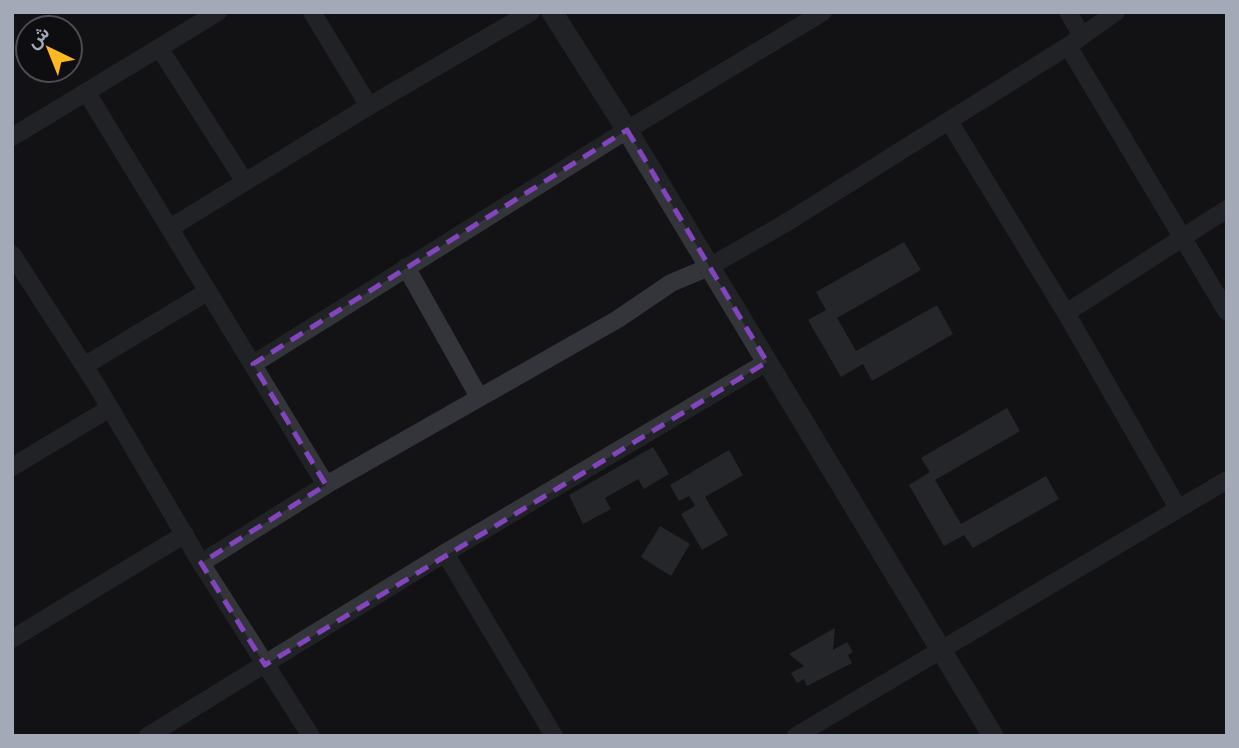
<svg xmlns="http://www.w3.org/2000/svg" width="1239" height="748" font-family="'Varela Round',Vazirmatn,sans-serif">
	<rect width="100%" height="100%" fill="#131315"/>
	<path fill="#3d3e43" d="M904,242L921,270L837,318L856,351L937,305L953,334L872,381L863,364L841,377L808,320L826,310L816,292Z
		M1007,408L1020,431L935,480L961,524L1046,476L1059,499L973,548L964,535L944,546L909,485L930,472L921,458Z
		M653,447L669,474L644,489L638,479L605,498L611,509L583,524L569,495Z
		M729,450L743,475L705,497L728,535L702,550L681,514L695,506L689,496L679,501L670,485Z
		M660,526L690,544L671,576L641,557Z
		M835,628L833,650L847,642L853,652L848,655L852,663L807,686L804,679L797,683L791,673L804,666L789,654Z"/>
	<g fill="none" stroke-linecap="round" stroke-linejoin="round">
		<path stroke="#34353a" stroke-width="18" d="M312,12L369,106
			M1068,12L1082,36
			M1068,46L1227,312
			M160,49L245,182
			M87,93L326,485
			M949,121L1066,313L1178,508
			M12,137L218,12
			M170,228L369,106L531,12
			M12,254L97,386L201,563L311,736
			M406,267L479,397
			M1066,313L1227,209
			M253,364L627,130L823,12
			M84,366L207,292
			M12,467L110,408
			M445,553L554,736
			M201,563L326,485L618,319L671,283L709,267L784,224L1068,46L1116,12
			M12,639L185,534
			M148,736L445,553L767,362
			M796,736L1227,480"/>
		<path stroke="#34353a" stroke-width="21" d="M552,12L627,130L993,736"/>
	</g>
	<path d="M0 0H1239V748H0ZM627,130L767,362L265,665L201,563L326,485L253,364Z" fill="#131315" fill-opacity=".55" fill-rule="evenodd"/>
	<path fill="none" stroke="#8345bd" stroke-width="5" stroke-dasharray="14 9" stroke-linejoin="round" d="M627,130L767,362L265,665L201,563L326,485L253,364Z"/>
	<rect width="1239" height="748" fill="none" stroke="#a4a9b7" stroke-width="28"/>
	<g transform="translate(49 49) rotate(317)"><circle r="33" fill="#0e0e10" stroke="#4a4c53" stroke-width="2"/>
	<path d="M0-5L12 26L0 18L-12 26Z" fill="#feb922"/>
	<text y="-10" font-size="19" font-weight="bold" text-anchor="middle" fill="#a4a9b7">ش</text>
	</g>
</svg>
